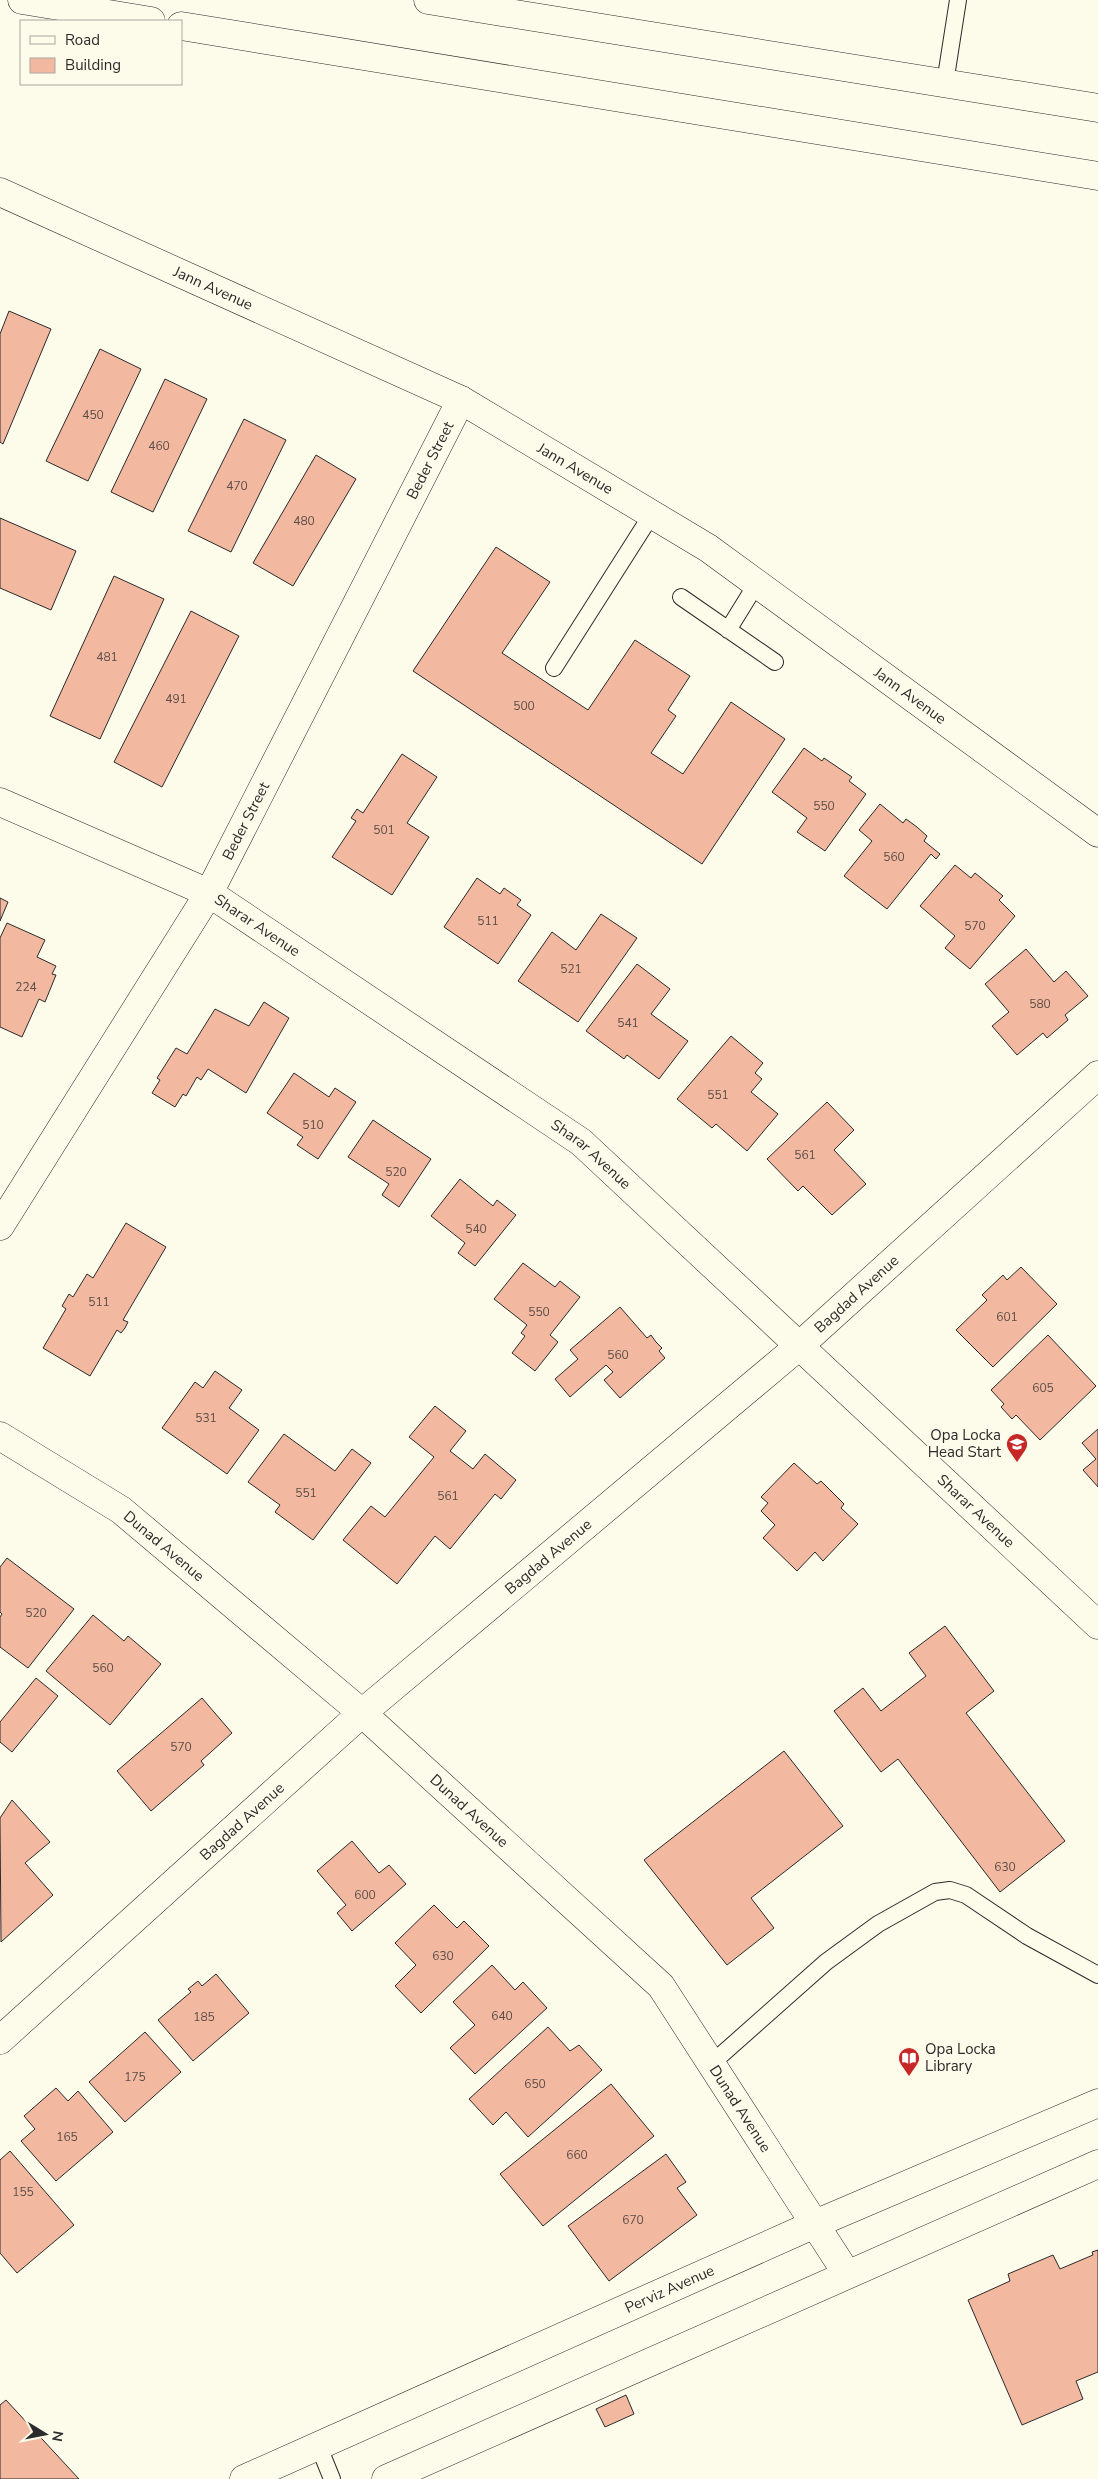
<svg xmlns="http://www.w3.org/2000/svg" width="1098" height="2479" font-family="'Nunito Sans',sans-serif">
	<rect width="100%" height="100%" fill="#fdfbea"/>
	<path fill="#f2b8a0" stroke="#2b2b2b" d="M9,311L51,329L3,444L0,442V334Z
		M100,349L141,369L88,481L46,461Z
		M165,379L207,399L153,512L111,492Z
		M244,419L286,440L231,552L188,531Z
		M316,455L356,479L293,586L253,563Z
		M0,518L76,551L51,610L0,588Z
		M496,547L550,582L502,653L588,710L635,640L690,676L668,710L676,716L651,753L683,774L731,702L785,739L702,864L413,671Z
		M114,576L164,599L100,739L50,716Z
		M191,611L239,636L162,787L114,762Z
		M804,748L822,761L824,758L852,777L849,781L866,794L825,851L797,832L807,818L772,792Z
		M402,754L437,777L407,823L429,837L392,895L332,857L356,821L351,818L357,809L363,813Z
		M880,804L903,823L906,819L917,827L927,836L924,841L940,854L936,859L931,854L887,909L844,876L872,841L859,830Z
		M955,865L971,878L975,873L1003,896L999,900L1015,916L970,969L945,948L955,936L920,906Z
		M477,878L500,894L504,888L521,900L517,905L531,915L498,964L444,927Z
		M0,898L8,902L0,921Z
		M601,914L637,938L578,1022L518,981L552,932L576,950Z
		M7,923L45,940L37,957L56,966L52,974L56,975L45,1002L39,999L22,1037L0,1027V938Z
		M1026,949L1054,982L1066,971L1088,996L1065,1015L1068,1020L1047,1038L1043,1033L1017,1055L992,1026L1009,1012L985,984Z
		M637,964L670,989L651,1014L688,1041L659,1079L627,1055L624,1059L586,1031Z
		M264,1002L289,1018L246,1093L208,1069L201,1080L197,1077L186,1096L183,1094L175,1107L152,1093L160,1080L157,1078L176,1048L187,1054L215,1009L249,1026Z
		M731,1036L763,1063L755,1073L762,1079L751,1092L778,1114L747,1151L716,1124L712,1128L677,1099Z
		M294,1073L329,1097L335,1088L356,1102L318,1159L297,1145L303,1137L267,1113Z
		M827,1102L854,1130L834,1150L866,1184L832,1215L803,1186L798,1191L767,1159Z
		M373,1120L431,1159L399,1207L382,1195L389,1184L348,1157Z
		M460,1179L493,1206L497,1200L516,1215L475,1266L458,1253L465,1243L431,1216Z
		M126,1223L166,1247L123,1320L128,1322L125,1328L121,1333L117,1330L90,1376L43,1348L66,1309L62,1306L69,1294L73,1297L87,1274L93,1278Z
		M523,1263L555,1287L560,1281L580,1297L550,1335L558,1342L535,1371L512,1353L525,1336L521,1333L527,1325L494,1299Z
		M1021,1267L1057,1304L993,1367L956,1330L987,1300L982,1295L1003,1275L1007,1280Z
		M620,1307L647,1338L651,1335L656,1342L662,1348L659,1351L665,1358L620,1398L604,1380L613,1372L606,1365L570,1397L555,1379L578,1359L570,1350Z
		M1048,1335L1096,1386L1040,1440L1016,1415L1012,1419L1001,1407L1004,1404L991,1390Z
		M215,1371L242,1390L229,1408L259,1430L227,1474L162,1428L195,1382L203,1388Z
		M435,1406L466,1431L450,1451L473,1469L485,1454L516,1480L501,1499L495,1494L450,1549L435,1536L397,1584L343,1540L371,1506L385,1517L434,1457L409,1437Z
		M1098,1429V1487L1083,1470L1096,1459L1082,1443Z
		M284,1434L335,1471L352,1449L371,1463L313,1540L275,1512L280,1505L248,1482Z
		M794,1463L817,1484L821,1481L844,1504L841,1508L858,1524L823,1561L815,1552L797,1571L763,1538L775,1525L761,1511L768,1503L761,1497Z
		M7,1558L74,1609L28,1668L0,1647V1617L2,1614L0,1612V1567Z
		M93,1615L124,1641L128,1636L161,1664L110,1725L46,1671Z
		M945,1626L994,1691L966,1713L1065,1841L1000,1892L898,1759L881,1772L834,1711L863,1688L881,1711L926,1676L909,1653Z
		M36,1678L58,1696L12,1752L0,1742V1722Z
		M202,1698L232,1733L201,1761L204,1765L151,1811L117,1771Z
		M784,1751L843,1826L751,1898L774,1928L727,1965L644,1860Z
		M12,1800L50,1842L25,1863L53,1895L1,1942L0,1818Z
		M352,1841L379,1873L389,1865L406,1884L352,1931L337,1913L346,1905L317,1871Z
		M434,1905L457,1928L464,1921L489,1946L421,2013L395,1986L416,1965L395,1943Z
		M492,1965L515,1990L523,1982L547,2008L475,2074L450,2048L475,2025L453,2002Z
		M216,1974L249,2013L193,2061L158,2020L191,1992L188,1989L198,1981L202,1986Z
		M548,2027L570,2051L579,2045L602,2070L528,2137L506,2112L493,2125L469,2099Z
		M145,2032L181,2072L125,2122L89,2082Z
		M611,2084L654,2136L543,2226L500,2174Z
		M56,2088L68,2101L78,2091L113,2132L56,2181L21,2141L35,2129L24,2116Z
		M10,2151L74,2225L17,2273L0,2253V2160Z
		M666,2154L686,2182L677,2188L697,2215L609,2281L568,2226Z
		M1098,2250V2372L1076,2381L1083,2399L1022,2425L968,2300L1010,2281L1008,2274L1053,2255L1060,2269L1093,2255L1092,2252Z
		M626,2395L634,2414L605,2427L596,2409Z
		M6,2400L79,2479H0V2405Z"/>
	<g fill="none" stroke-linecap="round" stroke-linejoin="round">
		<g stroke="#2b2b2b" stroke-width="18">
			<path id="lane" d="M945,83L958,0
				M681,597L775,662
				M728,630L757,583
				M554,668L652,514
				M711,2064L826,1962L878,1924L935,1892L950,1890L966,1895L1027,1936L1098,1975
				M319,2447L332,2479"/>
		</g>
		<g stroke="#2b2b2b" stroke-width="29">
			<g id="street">
				<path id="s1" d="M0,192L461,400L708,548L1098,833"/>
				<path id="s2" d="M0,802L209,893L581,1142L1098,1625"/>
				<path id="s3" d="M0,1226L209,893L461,400"/>
				<path id="s4" d="M0,1436L121,1510L362,1713L661,1986L847,2274"/>
				<path id="s5" d="M0,2040L362,1713L798,1347L1098,1075"/>
			</g>
		</g>
		<g stroke="#2b2b2b" stroke-width="29">
			<g id="secondary">
				<path id="s6" d="M244,2479L815,2224L1098,2103"/>
				<path d="M386,2479L1098,2164"/>
			</g>
		</g>
		<g stroke="#2b2b2b" stroke-width="29">
			<path id="primary" d="M22,0L151,21
				M428,0L1098,108
				M181,26L1098,176"/>
		</g>
		<use href="#lane" stroke="#fdfbea" stroke-width="16"/>
		<use href="#street" stroke="#fdfbea" stroke-width="28"/>
		<use href="#secondary" stroke="#fdfbea" stroke-width="28"/>
		<use href="#primary" stroke="#fdfbea" stroke-width="28"/>
	</g>
	<defs>
		<g id="school-pin" transform="scale(1.125)"><path d="M0 17L-7.5 6A9.5 9.5 0 1 1 7.5 6Z" fill="#c62828" stroke="#fdfbea"/><path d="M0-5L7-2L0 1L-7-2ZM-4 1L0 2.5L4 1V4Q0 6-4 4Z" fill="#fff"/></g>
		<g id="library-pin" transform="scale(1.125)"><path d="M0 17L-7.5 6A9.5 9.5 0 1 1 7.5 6Z" fill="#c62828" stroke="#fdfbea"/><path d="M-6-4Q-3-5.5-.7-3.5V5Q-3 3-6 4ZM6-4Q3-5.5 .7-3.5V5Q3 3 6 4Z" fill="#fff"/></g>
	</defs>
	<g fill-rule="evenodd">
		<use href="#school-pin" x="1017" y="1444"/>
		<use href="#library-pin" x="909" y="2058"/>
	</g>
	<g text-anchor="middle" stroke-width="4" stroke-linejoin="round" paint-order="stroke">
		<g font-size="12" fill="#5d4e48">
			<text x="93" y="419">450</text>
			<text x="159" y="450">460</text>
			<text x="237" y="490">470</text>
			<text x="304" y="525">480</text>
			<text x="107" y="661">481</text>
			<text x="176" y="703">491</text>
			<text x="524" y="710">500</text>
			<text x="824" y="810">550</text>
			<text x="384" y="834">501</text>
			<text x="894" y="861">560</text>
			<text x="488" y="925">511</text>
			<text x="975" y="930">570</text>
			<text x="571" y="973">521</text>
			<text x="26" y="991">224</text>
			<text x="1040" y="1008">580</text>
			<text x="628" y="1027">541</text>
			<text x="718" y="1099">551</text>
			<text x="313" y="1129">510</text>
			<text x="805" y="1159">561</text>
			<text x="396" y="1176">520</text>
			<text x="476" y="1233">540</text>
			<text x="99" y="1306">511</text>
			<text x="539" y="1316">550</text>
			<text x="1007" y="1321">601</text>
			<text x="618" y="1359">560</text>
			<text x="1043" y="1392">605</text>
			<text x="206" y="1422">531</text>
			<text x="306" y="1497">551</text>
			<text x="448" y="1500">561</text>
			<text x="36" y="1617">520</text>
			<text x="103" y="1672">560</text>
			<text x="181" y="1751">570</text>
			<text x="1005" y="1871">630</text>
			<text x="365" y="1899">600</text>
			<text x="443" y="1960">630</text>
			<text x="502" y="2020">640</text>
			<text x="204" y="2021">185</text>
			<text x="135" y="2081">175</text>
			<text x="535" y="2088">650</text>
			<text x="67" y="2141">165</text>
			<text x="577" y="2159">660</text>
			<text x="23" y="2196">155</text>
			<text x="633" y="2224">670</text>
		</g>
		<g font-size="15" fill="#2b2b2b" stroke="#fdfbea">
			<text dy="5" stroke="none"><textPath href="#s1" startOffset="234">Jann Avenue</textPath></text>
			<text dy="5" stroke="none"><textPath href="#s3" startOffset="879">Beder Street</textPath></text>
			<text dy="5" stroke="none"><textPath href="#s1" startOffset="639">Jann Avenue</textPath></text>
			<text dy="5" stroke="none"><textPath href="#s1" startOffset="1044">Jann Avenue</textPath></text>
			<text dy="5" stroke="none"><textPath href="#s3" startOffset="474">Beder Street</textPath></text>
			<text dy="5" stroke="none"><textPath href="#s2" startOffset="286">Sharar Avenue</textPath></text>
			<text dy="5" stroke="none"><textPath href="#s2" startOffset="691">Sharar Avenue</textPath></text>
			<text dy="5" stroke="none"><textPath href="#s5" startOffset="1136">Bagdad Avenue</textPath></text>
			<text dy="5" stroke="none"><textPath href="#s2" startOffset="1216">Sharar Avenue</textPath></text>
			<text dy="5" stroke="none"><textPath href="#s4" startOffset="198">Dunad Avenue</textPath></text>
			<text dy="5" stroke="none"><textPath href="#s5" startOffset="731">Bagdad Avenue</textPath></text>
			<text dy="5" stroke="none"><textPath href="#s4" startOffset="602">Dunad Avenue</textPath></text>
			<text dy="5" stroke="none"><textPath href="#s5" startOffset="326">Bagdad Avenue</textPath></text>
			<text dy="5" stroke="none"><textPath href="#s4" startOffset="1008">Dunad Avenue</textPath></text>
			<text dy="5" stroke="none"><textPath href="#s6" startOffset="466">Perviz Avenue</textPath></text>
		</g>
		<g font-size="15" fill="#2b2b2b" stroke="#fdfbea" text-anchor="end">
			<text x="1001" y="1440">Opa Locka<tspan x="1001" dy="17">Head Start</tspan></text>
			<text x="925" y="2054" text-anchor="start">Opa Locka<tspan x="925" dy="17">Library</tspan></text>
		</g>
	</g>
	<rect x="20" y="20" width="162" height="65" fill="#fdfbea" stroke="#a9a89e"/>
	<rect x="30" y="36" width="25" height="8" fill="#fdfbea" stroke="#a9a89e"/>
	<text x="65" y="45" font-size="15" fill="#2b2b2b">Road</text>
	<rect x="30" y="58" width="25" height="15" fill="#f2b8a0" stroke="#a9a89e"/>
	<text x="65" y="70" font-size="15" fill="#2b2b2b">Building</text>
	<g transform="translate(45 2434) rotate(100)" stroke="#fdfbea" stroke-width="4" paint-order="stroke">
	<path d="M0-4L9 19L0 12L-9 19Z" fill="#2b2b2b"/>
	<text y="-8" font-size="14" font-weight="bold" text-anchor="middle" fill="#2b2b2b">N</text>
	</g>
</svg>
